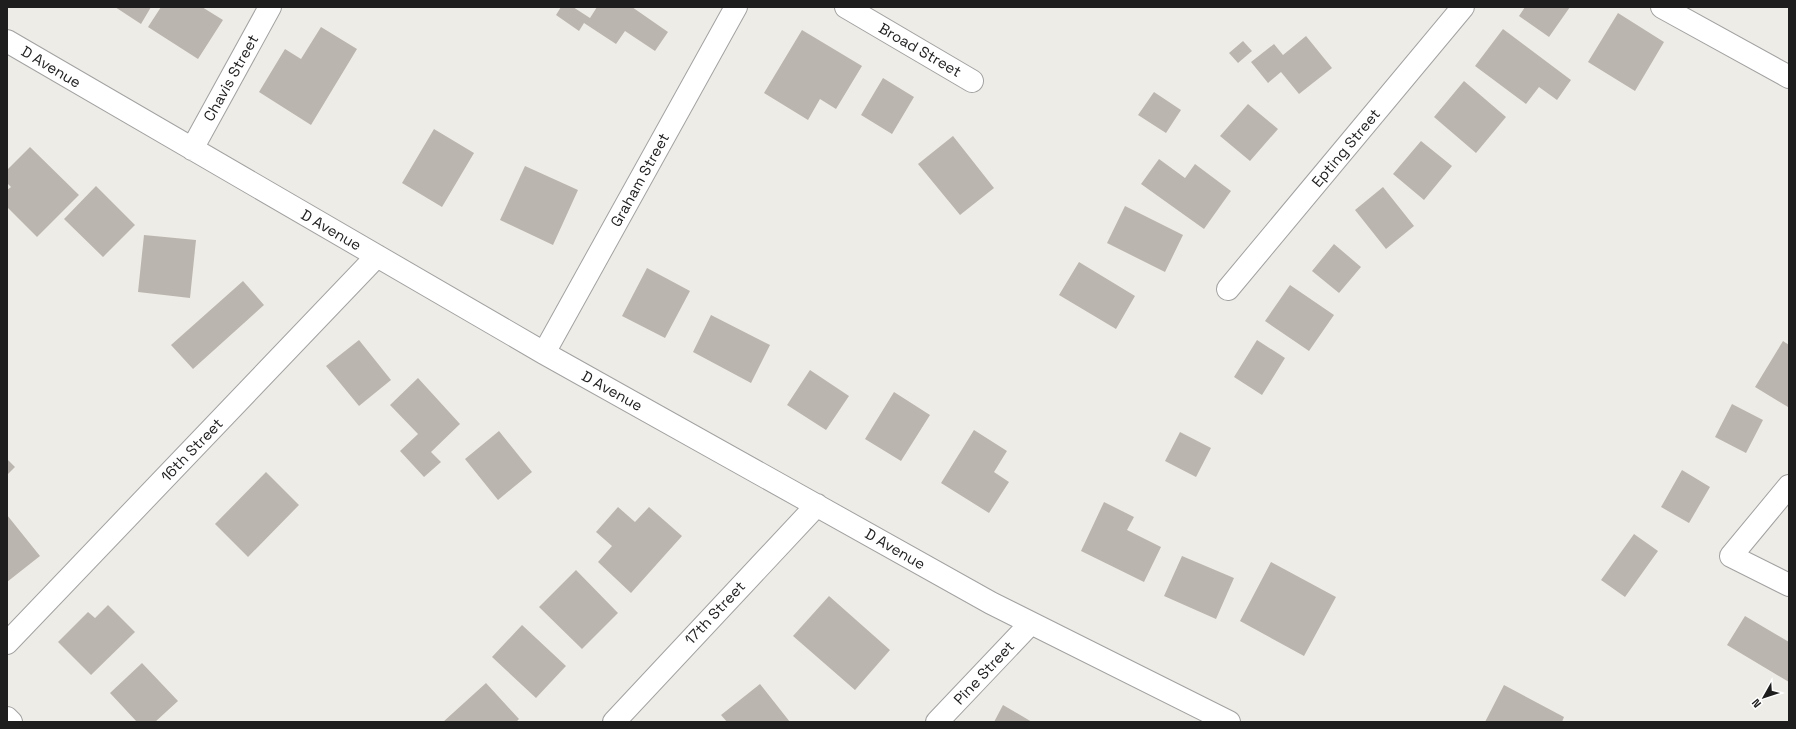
<svg xmlns="http://www.w3.org/2000/svg" width="1796" height="729" font-family="'Space Grotesk',sans-serif">
	<rect width="100%" height="100%" fill="#eeece6"/>
	<path fill="#bbb5af" d="M115,7H151L141,24Z
		M161,7H202L223,20L198,59L148,27Z
		M561,7H573L590,18L597,7H632L668,32L655,51L625,31L616,44L584,23L579,31L556,15Z
		M1525,7H1570L1549,37L1519,16Z
		M1618,13L1664,42L1635,91L1588,62Z
		M321,27L357,49L311,125L259,92L285,49L301,59Z
		M1503,29L1571,80L1557,100L1539,87L1526,104L1475,66Z
		M802,30L862,66L836,109L820,99L808,120L764,93Z
		M1306,36L1332,68L1299,94L1281,72L1268,83L1251,62L1274,44L1283,55Z
		M1243,41L1252,51L1238,63L1229,53Z
		M883,78L914,97L892,134L861,115Z
		M1464,81L1506,117L1476,153L1434,117Z
		M1154,92L1181,110L1166,133L1138,115Z
		M1248,104L1278,129L1250,161L1220,136Z
		M434,129L474,153L442,207L402,183Z
		M953,136L994,188L960,215L918,164Z
		M1421,141L1452,166L1424,200L1393,174Z
		M30,147L79,195L37,237L7,207V190L11,187L7,183V170Z
		M1159,159L1185,178L1195,164L1231,191L1204,229L1141,184Z
		M525,166L578,190L553,245L500,220Z
		M96,186L135,225L103,257L64,219Z
		M1383,187L1414,226L1386,249L1355,210Z
		M1125,206L1183,235L1165,272L1107,243Z
		M144,235L196,240L190,298L138,292Z
		M1334,244L1361,267L1339,293L1312,271Z
		M1079,262L1135,296L1116,329L1059,295Z
		M647,268L690,291L665,338L622,316Z
		M243,281L264,305L193,369L171,345Z
		M1290,285L1334,315L1309,351L1265,321Z
		M711,315L770,345L751,383L693,352Z
		M359,340L391,380L359,406L326,366Z
		M1257,340L1285,358L1262,395L1234,377Z
		M1783,341L1789,345L1788,407L1755,387Z
		M810,370L849,396L826,430L787,405Z
		M418,378L460,424L431,452L441,462L424,477L400,451L418,434L390,405Z
		M894,392L930,415L901,461L865,439Z
		M1732,404L1763,420L1746,453L1715,437Z
		M974,430L1007,451L994,472L1009,482L989,513L941,483Z
		M499,431L532,472L498,500L465,459Z
		M1180,432L1211,448L1196,477L1165,461Z
		M7,459L15,467L7,475Z
		M1682,470L1710,487L1689,523L1661,507Z
		M266,472L299,505L248,557L215,524Z
		M1104,502L1134,517L1127,530L1161,547L1144,582L1081,551Z
		M618,507L635,522L649,507L682,536L631,593L598,562L612,546L596,532Z
		M7,515L40,556L7,582Z
		M1634,534L1658,551L1625,597L1601,580Z
		M1182,556L1234,578L1216,619L1164,596Z
		M1271,562L1336,597L1304,656L1240,621Z
		M576,570L618,613L582,649L539,607Z
		M829,596L890,650L855,690L793,636Z
		M108,605L135,632L91,675L58,642L88,612L95,618Z
		M1745,616L1789,642V682L1727,645Z
		M522,625L566,666L536,698L492,657Z
		M142,663L178,701L155,722H137L110,693Z
		M486,683L519,719L516,722H443Z
		M760,684L790,722H727L721,715Z
		M1504,685L1564,717L1562,722H1485Z
		M1003,705L1032,722H994Z"/>
	<g fill="none" stroke-linecap="round" stroke-linejoin="round">
		<g stroke="#a2a2a2" stroke-width="24">
			<path id="minor" d="M846,7L972,81
				M1662,7L1789,77
				M7,41L544,353L991,603L1229,722
				M192,149L270,7
				M1228,289L1463,7
				M544,353L736,7
				M1789,486L1731,556L1789,585
				M7,643L377,256
				M7,718L11,722
				M614,722L817,505
				M937,722L1031,623"/>
		</g>
		<use href="#minor" stroke="#fff" stroke-width="22"/>
	</g>
	<g text-anchor="middle" stroke-width="3" stroke-linejoin="round" paint-order="stroke">
		<g font-size="15" fill="#1e1e1e" stroke="#fff">
			<text transform="translate(920 50) rotate(30)" y="5">Broad Street</text>
			<text transform="translate(51 67) rotate(31)" y="5">D Avenue</text>
			<text transform="translate(231 78) rotate(-61)" y="5">Chavis Street</text>
			<text transform="translate(1346 148) rotate(-50)" y="5">Epting Street</text>
			<text transform="translate(640 180) rotate(-61)" y="5">Graham Street</text>
			<text transform="translate(331 230) rotate(30)" y="5">D Avenue</text>
			<text transform="translate(612 391) rotate(29)" y="5">D Avenue</text>
			<text transform="translate(192 450) rotate(-46)" y="5">16th Street</text>
			<text transform="translate(895 549) rotate(30)" y="5">D Avenue</text>
			<text transform="translate(715 613) rotate(-47)" y="5">17th Street</text>
			<text transform="translate(984 673) rotate(-47)" y="5">Pine Street</text>
		</g>
	</g>
	<rect width="1796" height="729" fill="none" stroke="#1e1e1e" stroke-width="16"/>
	<g transform="translate(1764 697) rotate(231)" stroke="#ffffff" stroke-width="3" paint-order="stroke">
	<path d="M0-3L7 15L0 10L-7 15Z" fill="#1e1e1e"/>
	<text y="-6" font-size="11" font-weight="bold" text-anchor="middle" fill="#1e1e1e">N</text>
	</g>
</svg>
